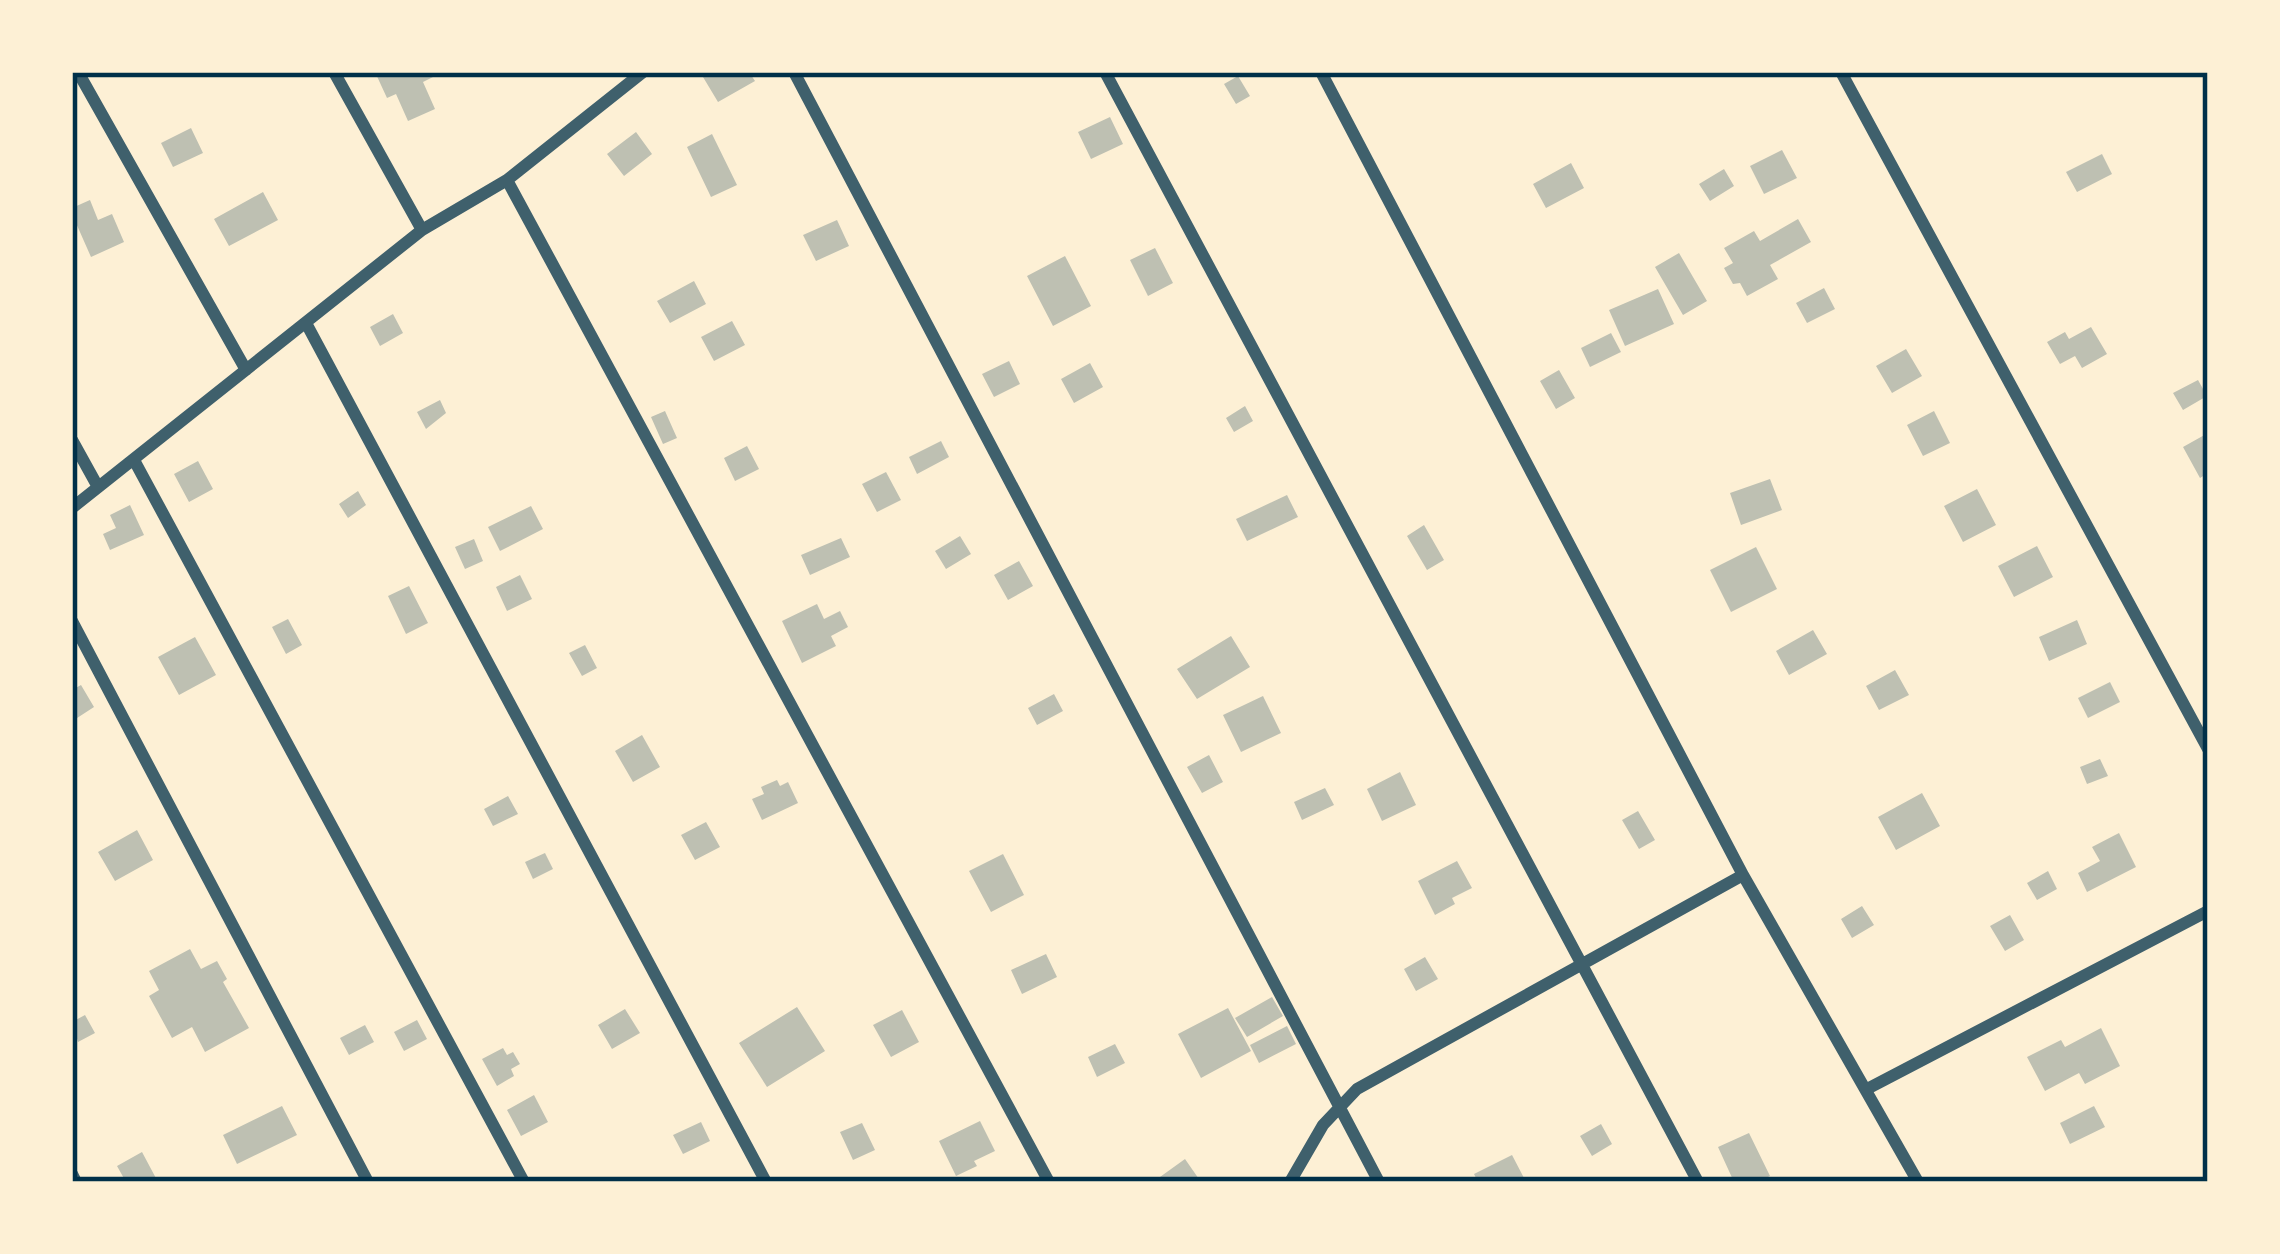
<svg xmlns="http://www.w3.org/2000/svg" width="2280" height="1254" font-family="'Space Grotesk',sans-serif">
	<rect width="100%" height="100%" fill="#fdf0d5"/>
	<path fill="#bec0b2" d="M375,72H431L433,77L423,82L435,109L408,121L396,94L387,98Z
		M700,72H749L755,81L718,102Z
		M1238,76L1250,96L1236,104L1224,84Z
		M1110,117L1123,144L1091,159L1078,132Z
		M191,128L203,153L173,167L161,143Z
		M636,132L652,154L624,176L607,154Z
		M712,134L737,185L711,197L687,147Z
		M1782,150L1797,178L1764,194L1750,166Z
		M2102,154L2112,174L2077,192L2066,172Z
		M1571,163L1584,188L1546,208L1533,184Z
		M1724,169L1734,186L1710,201L1699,184Z
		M263,192L278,220L229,246L214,219Z
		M90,200L98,220L112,214L124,242L91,257L72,214V208Z
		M1798,219L1811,242L1770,265L1778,279L1747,296L1740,283L1733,284L1724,268L1733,263L1724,248L1754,231L1760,241Z
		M837,220L849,246L816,261L803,235Z
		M1155,248L1173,283L1148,296L1130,260Z
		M1679,253L1707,301L1683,315L1655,267Z
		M1065,256L1091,306L1053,326L1027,276Z
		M694,281L706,304L670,323L657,301Z
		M1824,288L1835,309L1807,323L1796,303Z
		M1658,289L1674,324L1625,346L1609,310Z
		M393,314L403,333L380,346L370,327Z
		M732,321L745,345L714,361L701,337Z
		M2091,327L2107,354L2082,368L2075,356L2060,364L2047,342L2065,332L2069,339Z
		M1611,333L1621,352L1590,367L1581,348Z
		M1906,349L1922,376L1892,393L1876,366Z
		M1009,361L1020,384L994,397L982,374Z
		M1090,363L1103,387L1074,403L1061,379Z
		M1559,370L1575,398L1556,409L1540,381Z
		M2198,380L2207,396L2183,410L2173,393Z
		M440,400L446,413L426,429L417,412Z
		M1245,406L1253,421L1234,432L1226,418Z
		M665,411L677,438L663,444L651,417Z
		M1934,411L1950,443L1923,456L1907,425Z
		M2208,433V473L2200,478L2183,447Z
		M941,441L949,457L917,474L909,457Z
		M747,446L759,469L735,481L724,458Z
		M198,461L213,489L189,502L174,474Z
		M886,472L901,500L877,512L862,484Z
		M1770,479L1782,510L1741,525L1730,493Z
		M1977,489L1996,525L1963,542L1944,506Z
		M358,491L366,505L348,518L339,504Z
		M1287,495L1298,517L1247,541L1236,519Z
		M130,505L144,535L110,550L103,534L116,528L110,515Z
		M531,506L543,529L500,551L488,527Z
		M1424,525L1444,560L1427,570L1407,536Z
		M960,536L971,554L946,569L935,551Z
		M841,538L850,557L810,575L801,555Z
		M474,539L483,561L465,569L455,547Z
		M2037,546L2053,577L2014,597L1998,566Z
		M1756,547L1777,589L1731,612L1710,570Z
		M1019,561L1033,586L1008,600L994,575Z
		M520,575L532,599L507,611L496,587Z
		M409,586L428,623L406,634L388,596Z
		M817,604L824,619L840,611L848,627L831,636L836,646L802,663L782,621Z
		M288,619L302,645L286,654L272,627Z
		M2077,620L2087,644L2049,661L2039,637Z
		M1813,630L1827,654L1789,675L1776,651Z
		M1231,636L1250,667L1197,699L1177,669Z
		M195,637L216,675L179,695L158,657Z
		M585,645L597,668L582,676L569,653Z
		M1895,670L1909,695L1879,710L1866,686Z
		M2110,682L2120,702L2088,718L2078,698Z
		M81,685L94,707L74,720L72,690Z
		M1054,694L1063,711L1037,725L1028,708Z
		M1263,696L1281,733L1241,752L1223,715Z
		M642,735L660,767L633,782L615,751Z
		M1209,755L1223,782L1202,793L1187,767Z
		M2100,759L2108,776L2087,784L2080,767Z
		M1400,772L1416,805L1382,821L1367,789Z
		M777,780L780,786L788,782L798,803L762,820L752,799L764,794L761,787Z
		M1325,788L1334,805L1302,820L1294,802Z
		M1922,793L1940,826L1896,850L1878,817Z
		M508,796L518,814L493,826L484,809Z
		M1638,811L1655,840L1639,849L1622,820Z
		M706,822L720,847L695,860L681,835Z
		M137,830L153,860L115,881L98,852Z
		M2119,833L2136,867L2087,892L2078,873L2100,861L2092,847Z
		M545,853L553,869L533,879L525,862Z
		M1003,854L1024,895L991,912L969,871Z
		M1457,861L1472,888L1452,898L1455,904L1435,915L1418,881Z
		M2048,871L2057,889L2037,900L2027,883Z
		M1862,906L1874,925L1852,938L1841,919Z
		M2010,915L2024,940L2005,951L1990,926Z
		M190,949L201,969L217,961L227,979L223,982L249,1028L205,1052L192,1027L172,1038L149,996L159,990L149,971Z
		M1046,954L1057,977L1022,994L1011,970Z
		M1425,957L1438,979L1416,991L1404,969Z
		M1272,997L1283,1016L1247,1037L1235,1018Z
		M797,1007L825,1051L767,1087L739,1043Z
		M1228,1008L1251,1051L1201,1078L1178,1034Z
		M625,1009L640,1033L612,1049L598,1025Z
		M902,1010L919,1042L891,1057L873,1025Z
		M85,1015L95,1033L78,1042L72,1022Z
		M417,1020L427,1039L404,1051L394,1032Z
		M365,1025L374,1042L349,1055L340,1038Z
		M1287,1026L1296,1044L1259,1063L1250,1045Z
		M2101,1028L2120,1066L2085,1084L2079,1073L2045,1091L2027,1057L2061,1040L2065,1047Z
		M1115,1044L1125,1063L1097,1077L1088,1057Z
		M503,1048L507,1055L513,1052L520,1064L511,1069L514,1076L497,1086L482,1059Z
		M534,1095L548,1122L521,1136L507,1110Z
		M282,1106L297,1135L237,1164L223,1135Z
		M2094,1106L2105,1127L2070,1144L2060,1123Z
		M980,1121L995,1151L974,1161L977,1166L956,1176L939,1141Z
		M701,1122L710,1141L683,1154L673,1135Z
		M862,1123L875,1150L853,1160L840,1132Z
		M1601,1124L1612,1144L1592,1156L1580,1136Z
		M1749,1133L1770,1176L1758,1182H1734L1718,1147Z
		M142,1152L158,1182H126L117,1166Z
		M1512,1155L1524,1178L1518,1182H1478L1474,1174Z
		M1185,1159L1201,1182H1153Z"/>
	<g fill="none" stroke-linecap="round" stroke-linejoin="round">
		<path stroke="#3f606c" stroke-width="12" d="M78,72L246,370
			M334,72L422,230
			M794,72L1379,1182
			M1105,72L1698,1182
			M1321,72L1743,875L1918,1182
			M1841,72L2208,749
			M507,180L1049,1182
			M306,323L766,1182
			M72,440L98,487
			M134,460L524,1182
			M72,508L422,230L507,180L643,72
			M72,621L368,1182
			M1867,1089L2208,911
			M72,1174L76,1182
			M1290,1182L1323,1125L1357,1089L1743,875"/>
	</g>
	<rect width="2280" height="1254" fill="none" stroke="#fdf0d5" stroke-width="150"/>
	<rect x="75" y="75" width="2130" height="1104" fill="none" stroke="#003049" stroke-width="4.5"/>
</svg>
